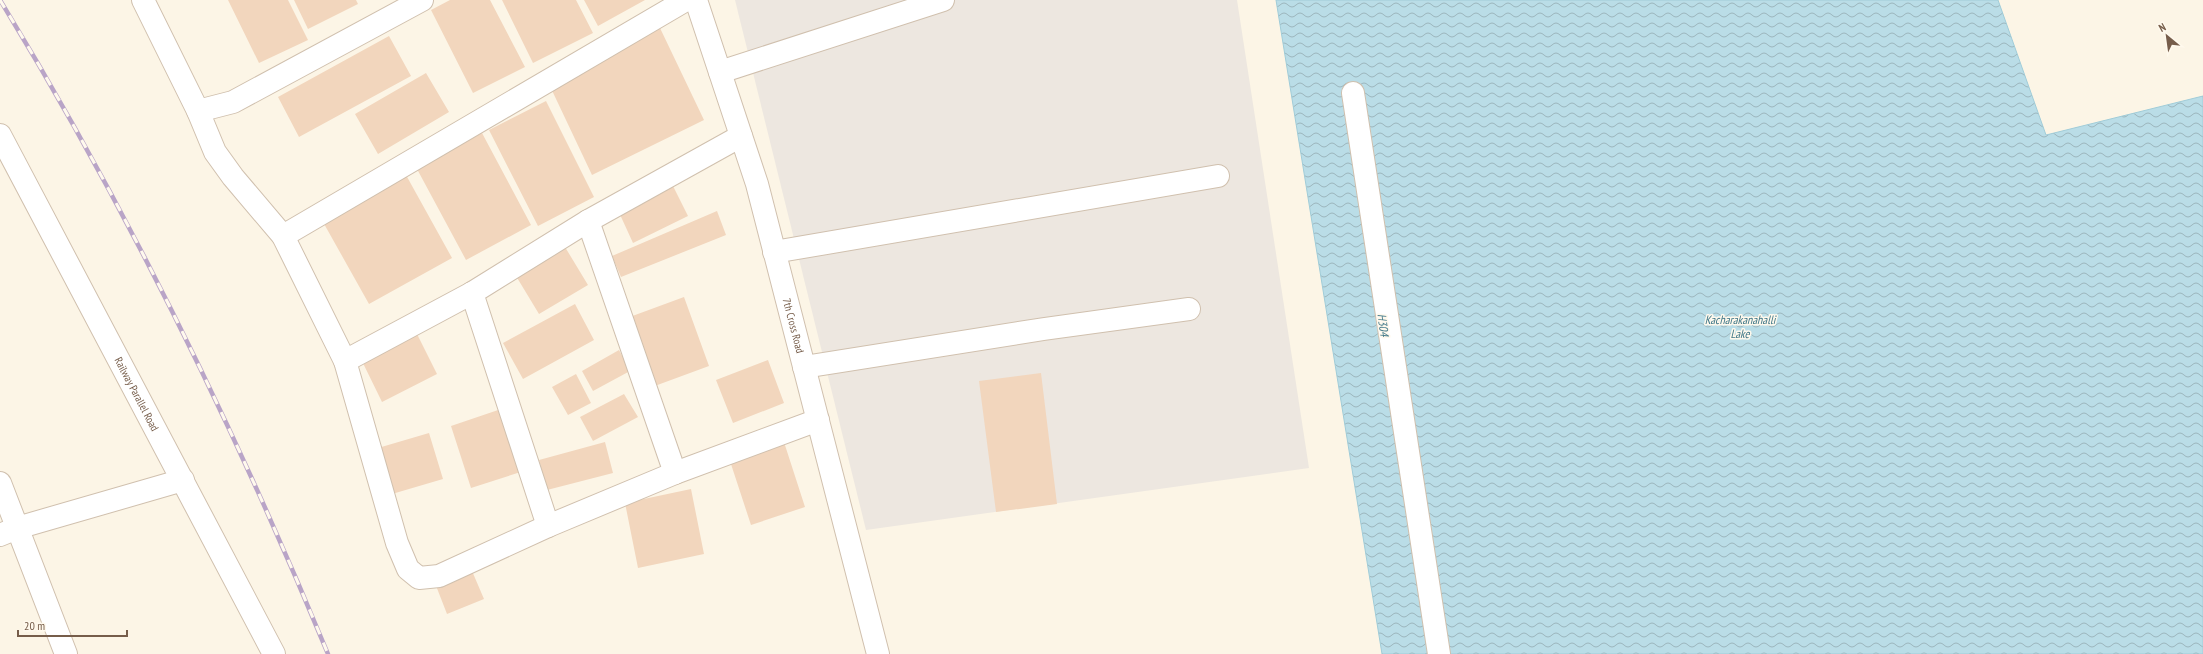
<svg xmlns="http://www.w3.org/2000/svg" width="2203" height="654" font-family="'PT Sans Narrow',sans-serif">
	<defs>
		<pattern id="water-waves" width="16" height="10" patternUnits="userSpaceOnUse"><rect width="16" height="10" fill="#badde7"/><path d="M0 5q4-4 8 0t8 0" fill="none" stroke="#9cb6bd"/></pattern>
	</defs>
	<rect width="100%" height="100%" fill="#fcf5e6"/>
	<path fill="#ede7e0" d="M735,0H1237L1309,468L866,530Z"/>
	<path fill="url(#water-waves)" stroke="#a0ccd8" d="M1276,0H1998L2046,135L2203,96V654H1382Z"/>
	<path fill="#f2d6bd" d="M228,0H288L308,40L259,63Z
		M294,0H356L358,4L308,29Z
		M450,0H490L525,67L473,93L431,10Z
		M502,0H576L593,33L533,63Z
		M584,0H645L598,26Z
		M660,28L704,120L592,175L548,82Z
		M389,36L411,76L299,137L278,97Z
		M426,73L449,112L378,154L355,114Z
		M546,101L594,197L538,226L489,130Z
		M482,133L531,225L466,260L417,169Z
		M406,175L452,258L369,304L323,222Z
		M671,182L688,216L633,243L617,208Z
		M717,211L726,235L621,277L612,256Z
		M565,247L588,285L539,314L516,276Z
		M684,297L709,366L652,387L627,318Z
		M575,304L594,340L523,379L503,343Z
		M416,332L437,374L382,402L361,359Z
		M619,350L630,371L593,391L582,371Z
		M768,360L784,403L733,423L716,380Z
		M1041,373L1057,504L996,512L979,381Z
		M576,374L591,403L568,415L552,387Z
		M624,394L638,417L593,441L580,417Z
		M507,407L527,470L471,488L451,426Z
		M429,433L443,479L392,494L378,448Z
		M783,439L805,507L751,525L729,458Z
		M605,442L613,473L547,490L539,460Z
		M691,489L704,554L638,568L625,503Z
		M469,564L484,599L447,614L433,578Z"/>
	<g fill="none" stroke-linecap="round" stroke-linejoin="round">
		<g stroke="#d0c0ae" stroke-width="24">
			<g id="minor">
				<path d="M143,0L198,111L215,152L233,177L283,236L345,361L397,543L408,569L419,578L439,576L548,526L675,473L818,420"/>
				<path id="s1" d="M696,0L757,184L878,654"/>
				<path d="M720,72L943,0"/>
				<path d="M1353,93L1439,654"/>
				<path d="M198,111L233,102L422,0"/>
				<path id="s2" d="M0,135L274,654"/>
				<path d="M588,221L675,473"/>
				<path d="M283,236L686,0"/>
				<path d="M774,252L1218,176"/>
				<path d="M472,293L548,526"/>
				<path d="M345,361L472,293L588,221L741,136"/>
				<path d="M804,367L1044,329L1189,309"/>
				<path d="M0,483L66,654"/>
				<path d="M0,535L17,528L183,480"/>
			</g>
		</g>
		<use href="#minor" stroke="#fff" stroke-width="22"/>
		<g stroke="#b9a4c7" stroke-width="4.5">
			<path id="rail" d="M0,0C127,208 235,429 328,654"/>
		</g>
		<use href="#rail" stroke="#fff9ed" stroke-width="3" stroke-dasharray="9" stroke-linecap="butt"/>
	</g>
	<g text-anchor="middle" stroke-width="3" stroke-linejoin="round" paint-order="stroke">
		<g font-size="11" fill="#765d4a" stroke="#fff9ed">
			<text dy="4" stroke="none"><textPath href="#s1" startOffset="340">7th Cross Road</textPath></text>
			<text dy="4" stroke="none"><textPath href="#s2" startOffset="293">Railway Parallel Road</textPath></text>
		</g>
		<g font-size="12" font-style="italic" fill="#447a8a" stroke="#fff9ed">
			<text x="1740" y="324">Kacharakanahalli<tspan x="1740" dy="14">Lake</tspan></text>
			<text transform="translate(1383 325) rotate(82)" y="4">H304</text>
		</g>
	</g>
	<g transform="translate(2167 36) rotate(331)" stroke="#fff9ed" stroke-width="3" paint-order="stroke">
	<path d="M0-3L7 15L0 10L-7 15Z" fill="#765d4a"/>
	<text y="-6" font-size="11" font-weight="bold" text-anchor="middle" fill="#765d4a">N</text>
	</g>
	<path d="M18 630v6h109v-6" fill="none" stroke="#765d4a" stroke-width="2"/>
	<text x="24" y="630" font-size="12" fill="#765d4a" stroke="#fff9ed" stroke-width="3" paint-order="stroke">20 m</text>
</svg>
